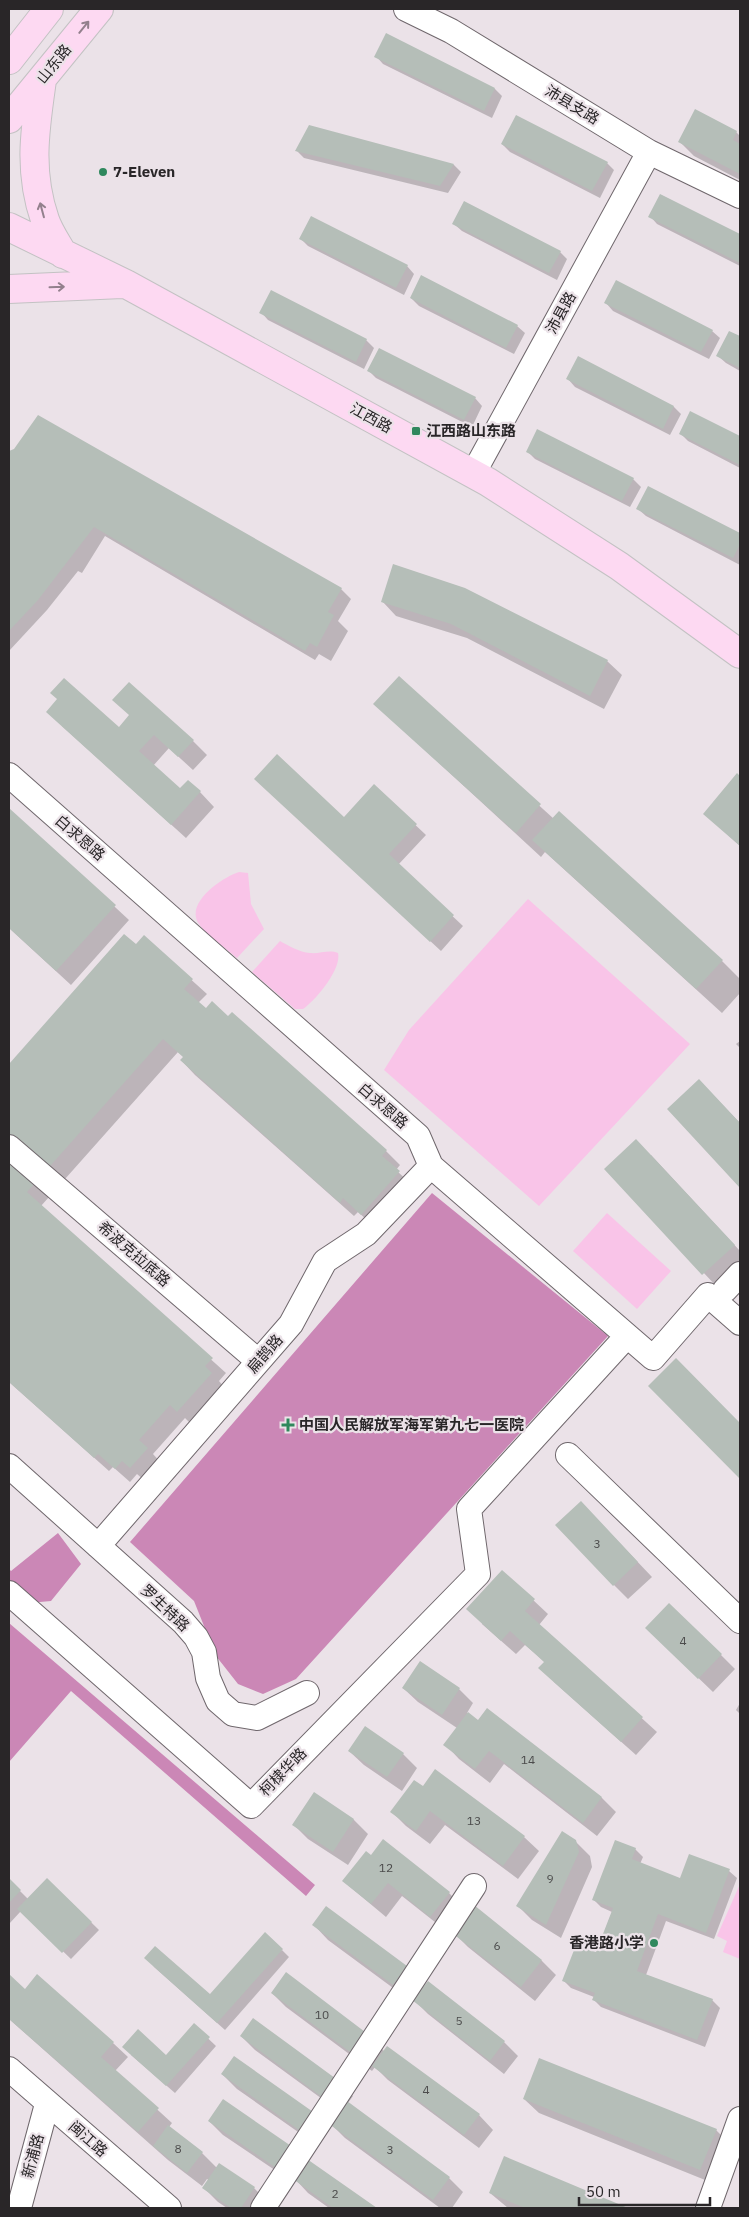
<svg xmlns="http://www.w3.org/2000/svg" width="749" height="2217" font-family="'IBM Plex Sans','Noto Sans SC',sans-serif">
	<rect width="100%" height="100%" fill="#ebe2e8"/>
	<path fill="#f9c4e8" d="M239,872L248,873L251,904L264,929L237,958C228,950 205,934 199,924C184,903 223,877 239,872Z
		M528,899L690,1044L539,1206L384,1070L409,1030Z
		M280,941C289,946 299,952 310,953C320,954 329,949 338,953C342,969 315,1001 303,1009H295L252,972Z
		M607,1213L671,1271L637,1309L573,1251Z
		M740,1884V1959L723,1952L727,1941L717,1936Z"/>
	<path fill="#cb87b6" d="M432,1193L608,1336L296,1679L263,1694L238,1684L216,1656L194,1601L130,1542Z
		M58,1533L81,1564L51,1601L29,1603L9,1584V1569L11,1571Z
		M9,1623L315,1885L306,1896L71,1691L9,1762Z"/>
	<path fill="#0003" d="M376,56L495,89L502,96L492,118L383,64Z
		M736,132L740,136V180L694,156L680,142Z
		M502,144L607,163L614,170L600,198L510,152Z
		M297,151L454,165L461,172L448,193L304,158Z
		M661,195L740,236V266L657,224L650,216Z
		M454,224L560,252L567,259L557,280L462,231Z
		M301,239L407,266L414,274L404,295L308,246Z
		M271,292L366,340L374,348L364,369L268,320L261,312Z
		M411,298L517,326L525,333L514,354L419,306Z
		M606,303L712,331L720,338L709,359L613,311Z
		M730,332L740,338V371L726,363L718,356Z
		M369,371L475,398L482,406L472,427L376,378Z
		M568,379L674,407L681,414L670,435L575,387Z
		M691,413L740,438V468L688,441L680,433Z
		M14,450L341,589L351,599L338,621L348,631L331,661L319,654L315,660L105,536L82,573L78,571L47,610L9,651V453Z
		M527,451L633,479L641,487L630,507L535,459Z
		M648,488L740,535V565L646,516L638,509Z
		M382,601L607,661L622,675L604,709L467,638L396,616Z
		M399,678L554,819L722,961L740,979V993L722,1013L545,852L541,857L375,704Z
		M62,726L119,729L193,741L207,755L193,770L169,748L153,766L180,790L200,792L214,807L186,838Z
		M737,775L740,778V846L705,814Z
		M374,786L426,835L398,865L463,926L441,951L266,789L344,818Z
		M9,809L129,920L71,985L9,928Z
		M124,935L136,946L144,937L207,994L198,1003L206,1010L229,1018L232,1014L386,1151L400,1165L396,1170L413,1186L376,1228L358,1212L354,1216L195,1075L181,1060L184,1057L178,1052L41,1206L226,1373L219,1381L225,1388L192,1425L185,1418L153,1454L161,1463L145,1481L137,1474L130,1482L113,1467L109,1471L9,1382V1066Z
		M740,1041V1048L736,1044Z
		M713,1095L740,1123V1186L669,1109Z
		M651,1155L740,1251V1267L718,1288L606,1169Z
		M676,1360L740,1424V1477L650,1386Z
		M595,1517L652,1577L628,1599L614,1585Z
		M502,1571L548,1614L539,1625L657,1732L636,1755L554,1682L545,1662L525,1645L516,1654L482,1624Z
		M661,1642L721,1655L735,1669L713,1692Z
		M403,1688L459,1689L473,1703L467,1713L478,1722L487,1710L602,1798L616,1812L597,1836L504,1764L490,1783L459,1759L445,1744L457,1728L418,1702Z
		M740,1703V1714L736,1710Z
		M349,1751L403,1754L417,1768L402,1791L364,1765Z
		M435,1771L524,1837L539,1851L518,1879L445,1825L430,1844L406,1826L392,1812L423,1788Z
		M315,1794L354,1820L368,1834L348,1865L308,1839L294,1825Z
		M575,1841L590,1856L592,1867L561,1938L532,1920L518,1906Z
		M635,1849L643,1857L640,1864L681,1879L729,1871L737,1878L714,1939L666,1921L646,1975L712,2000L720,2008L705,2047L601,2007L594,2000V1997L571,1988L564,1981L596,1954L612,1912L601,1907L594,1900Z
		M366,1853L449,1893L463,1907L445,1930L402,1896L386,1917L343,1881Z
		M47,1879L99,1930L71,1959L21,1911L9,1924V1880L28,1899Z
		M475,1907L542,1961L556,1975L535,2001L468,1947L454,1933Z
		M327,1908L407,1967L421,1981L408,1999L328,1940L314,1925Z
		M282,1950L289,1957L225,2030L153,1966L210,1996Z
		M9,1976L25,1990L37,1976L113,2043L128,2057L115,2071L172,2123L169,2127L202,2153L217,2168L254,2188L268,2202L264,2208H227L218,2202L204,2188L209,2180L207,2179L202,2186L168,2160L9,2019Z
		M272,1993L372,2039L384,2051L479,2115L493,2130L479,2148L388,2080L375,2067L372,2071L286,2007Z
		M414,2000L504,2042L518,2056L504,2074L428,2014Z
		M194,2025L216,2046L175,2093L131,2055L166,2056Z
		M241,2036L339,2082L353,2096L348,2103L449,2178L463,2192L452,2208H440L345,2138L331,2124L340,2112L255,2050Z
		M222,2074L315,2115L330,2129L318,2146L237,2089Z
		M524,2099L716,2130L730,2144L715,2184L539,2113Z
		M209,2121L308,2161L374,2208H329L308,2193L296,2180L294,2183L223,2135Z
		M505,2158L625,2208H508L490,2193Z"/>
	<path fill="#b5beb8" d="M386,33L495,88L484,111L374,57Z
		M695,109L737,131L733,140L740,144V174L678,142Z
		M516,115L608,162L592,191L501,144Z
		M309,125L454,164L440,186L295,151Z
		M660,194L740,234V263L648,217Z
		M464,201L561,251L549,273L452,224Z
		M311,216L408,265L396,288L299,239Z
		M421,275L518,325L506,348L410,298Z
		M616,280L713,330L701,352L604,303Z
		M271,290L367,339L356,362L259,313Z
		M729,331L740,336V368L716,356Z
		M379,348L476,397L464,420L367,371Z
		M578,356L674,406L663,429L566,379Z
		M690,411L740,436V465L679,434Z
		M38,415L342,588L328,612L334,615L317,647L310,643L305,651L94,527L38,600L9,631V451L14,449Z
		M537,429L634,478L622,501L526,452Z
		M648,486L740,533V544L733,558L636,509Z
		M393,564L465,588L608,660L590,696L451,624L381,602Z
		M399,676L541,804L516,833L373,704Z
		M64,678L119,727L129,715L112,700L129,682L194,740L178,757L154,735L139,751L180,788L188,780L201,791L171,825L46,712L57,699L50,693Z
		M277,754L344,817L374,784L417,824L389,854L454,915L430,942L254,779Z
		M737,773L740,776V846L703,814Z
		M9,808L116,905L56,971L9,928Z
		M559,811L723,960L696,989L532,840Z
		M124,934L136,944L144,935L193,979L184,989L206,1008L212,1001L228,1016L232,1012L387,1150L382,1156L400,1171L361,1215L343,1198L340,1203L180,1060L183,1057L163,1039L27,1192L213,1358L205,1366L212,1373L177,1412L170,1405L139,1440L148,1448L130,1468L122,1461L115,1469L98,1454L94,1458L9,1382V1064Z
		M699,1079L740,1123V1188L667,1109Z
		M636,1139L735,1245L702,1275L604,1169Z
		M676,1358L740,1423V1479L648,1386Z
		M581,1501L638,1562L613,1586L555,1525Z
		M502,1570L535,1599L525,1611L643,1717L621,1742L538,1668L544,1662L510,1631L501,1641L466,1609Z
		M669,1603L722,1654L698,1679L645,1628Z
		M420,1661L460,1688L442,1715L402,1688Z
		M487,1708L602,1797L583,1823L489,1751L475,1769L443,1745L468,1712L478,1720Z
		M365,1726L404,1753L387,1777L348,1751Z
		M435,1769L525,1836L503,1866L430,1811L416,1831L390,1812L414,1780L423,1786Z
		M314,1792L354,1819L333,1852L292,1825Z
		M562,1831L576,1840L579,1852L546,1925L516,1906Z
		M383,1839L450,1892L430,1917L388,1883L371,1904L342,1881L366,1851L371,1855Z
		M615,1840L636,1848L632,1859L680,1878L689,1854L730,1869L706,1933L658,1914L637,1971L713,1999L697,2040L592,2000L595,1993L562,1981L576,1945L596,1952L613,1908L592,1900Z
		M9,1878L21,1890L9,1903Z
		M47,1878L92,1922L62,1953L17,1909Z
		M474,1905L542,1960L521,1987L452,1933Z
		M326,1906L407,1966L393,1985L312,1925Z
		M265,1932L283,1949L217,2023L144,1958L155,1946L210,1994Z
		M286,1972L373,2038L358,2058L271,1993Z
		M9,1974L25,1989L37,1974L114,2042L101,2057L159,2108L138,2132L9,2019Z
		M428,1981L505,2041L490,2061L412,2000Z
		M253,2018L339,2081L326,2100L240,2036Z
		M194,2023L210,2037L166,2086L122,2047L138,2029L166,2055Z
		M387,2046L480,2114L464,2135L372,2066Z
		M234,2056L316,2114L303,2133L221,2074Z
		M539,2058L717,2129L700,2170L523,2099Z
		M223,2099L294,2148L279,2170L208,2121Z
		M347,2101L450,2177L433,2200L329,2124Z
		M168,2125L203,2152L187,2173L153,2146Z
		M504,2156L628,2208H525L489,2193Z
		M307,2159L377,2208H333L293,2179Z
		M219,2163L255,2187L241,2208H231L202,2188Z"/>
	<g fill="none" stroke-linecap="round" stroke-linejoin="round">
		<g stroke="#6f676c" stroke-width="26">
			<path id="minor" d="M406,9L451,31L649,152L740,196
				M473,474L649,152
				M9,775L418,1136L431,1166L653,1358L708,1295L740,1323
				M9,1147L258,1361
				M725,1290L740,1274
				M568,1455L740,1621
				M9,1466L183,1622L196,1637L204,1652L208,1678L218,1701L233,1714L257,1718L307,1693
				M98,1546L291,1324L325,1261L366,1234L431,1166
				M9,1593L251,1806L478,1574L469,1509L627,1336
				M9,2069L169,2208
				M19,2208L47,2104
				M263,2208L474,1886
				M708,2208L740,2119"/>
		</g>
		<g stroke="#c3c2c3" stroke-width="30">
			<path id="major" d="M9,60L49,9
				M42,80C35,129 28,171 45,220C49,232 57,243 63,254
				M9,119L99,9
				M9,227L126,284L488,482L619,566L740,654
				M9,289L122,284"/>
		</g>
		<use href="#minor" stroke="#fff" stroke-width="24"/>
		<use href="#major" stroke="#fdd9f2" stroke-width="28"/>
	</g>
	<defs><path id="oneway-shaft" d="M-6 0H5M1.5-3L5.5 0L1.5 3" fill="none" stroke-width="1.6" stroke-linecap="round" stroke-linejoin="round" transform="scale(1.25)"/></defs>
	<g stroke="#93808d">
		<use href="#oneway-shaft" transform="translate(84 27) rotate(-51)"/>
		<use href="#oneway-shaft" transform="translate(42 210) rotate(-105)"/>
		<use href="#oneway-shaft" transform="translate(57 287) rotate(-2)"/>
	</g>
	<g fill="#2f885d" stroke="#ebe2e8" stroke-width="2">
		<circle cx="103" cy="172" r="5"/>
		<rect x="411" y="426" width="10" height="10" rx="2.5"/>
		<path d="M285.5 1417.5h5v5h5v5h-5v5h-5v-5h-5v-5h5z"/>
		<circle cx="654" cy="1943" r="5"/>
	</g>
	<g text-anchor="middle" stroke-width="4.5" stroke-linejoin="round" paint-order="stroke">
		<g font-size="12" fill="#4c4c4c">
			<text x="597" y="1548">3</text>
			<text x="683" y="1645">4</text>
			<text x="528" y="1764">14</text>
			<text x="474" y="1825">13</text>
			<text x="386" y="1872">12</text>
			<text x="550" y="1883">9</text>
			<text x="497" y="1950">6</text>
			<text x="322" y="2019">10</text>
			<text x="459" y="2025">5</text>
			<text x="426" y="2094">4</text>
			<text x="178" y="2153">8</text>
			<text x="390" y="2154">3</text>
			<text x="335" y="2198">2</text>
		</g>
		<g font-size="15" fill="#292628" stroke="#ebe2e8">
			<text transform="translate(54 64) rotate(-51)" y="5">山东路</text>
			<text transform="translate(572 105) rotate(31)" y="5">沛县支路</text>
			<text transform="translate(561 313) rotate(-61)" y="5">沛县路</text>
			<text transform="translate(371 418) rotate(29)" y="5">江西路</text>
			<text transform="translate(80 838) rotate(41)" y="5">白求恩路</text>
			<text transform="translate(383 1106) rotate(41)" y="5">白求恩路</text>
			<text transform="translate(134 1254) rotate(41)" y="5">希波克拉底路</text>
			<text transform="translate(265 1354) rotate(-49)" y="5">扁鹊路</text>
			<text transform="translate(165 1608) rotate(43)" y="5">罗生特路</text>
			<text transform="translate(283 1772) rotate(-46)" y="5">柯棣华路</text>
			<text transform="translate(88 2139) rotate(41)" y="5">闽江路</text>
			<text transform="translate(33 2156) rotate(-75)" y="5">新浦路</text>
		</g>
		<g font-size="15" font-weight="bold" fill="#292628" stroke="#ebe2e8" text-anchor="start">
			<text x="113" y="177">7-Eleven</text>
			<text x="426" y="436">江西路山东路</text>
			<text x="299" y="1430">中国人民解放军海军第九七一医院</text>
			<text x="644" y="1948" text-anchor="end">香港路小学</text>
		</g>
	</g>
	<rect width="749" height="2217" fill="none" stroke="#292628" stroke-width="20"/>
	<path d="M579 2197v8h131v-8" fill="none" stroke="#292628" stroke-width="2.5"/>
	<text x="586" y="2197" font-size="15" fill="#292628" stroke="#ebe2e8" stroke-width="4" paint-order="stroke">50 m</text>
</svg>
